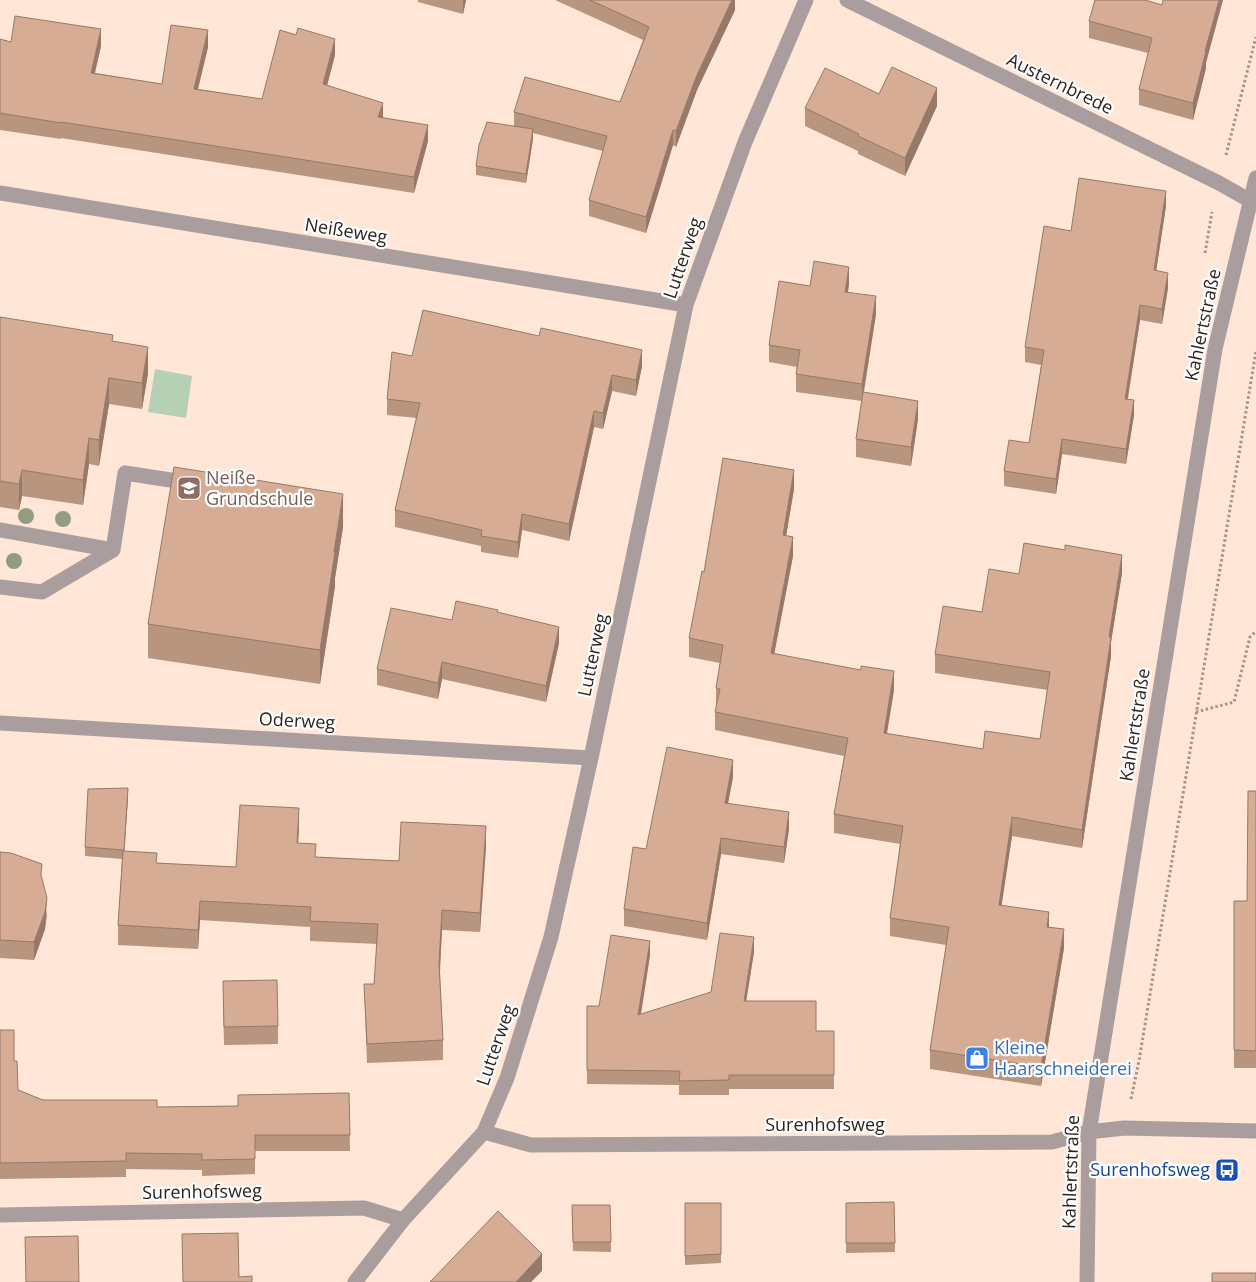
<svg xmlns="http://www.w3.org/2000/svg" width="1256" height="1282" font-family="'Open Sans',sans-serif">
	<rect width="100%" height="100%" fill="#ffe6d7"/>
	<path fill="#b6d0b5" d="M155,369L192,376L186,418L148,412Z"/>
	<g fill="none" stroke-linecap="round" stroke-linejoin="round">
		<path stroke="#a79489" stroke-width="3" stroke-dasharray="2.5 2.5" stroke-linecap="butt" d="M1226,155L1256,37
			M1205,253L1212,212
			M1196,712L1234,702L1250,637L1256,631
			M1131,1099L1139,1061L1256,351"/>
		<path stroke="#aa9d9e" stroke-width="15" d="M847,0L1219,183L1256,204
			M0,193L686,305
			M0,530L113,550
			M0,587L42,592L113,550L125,473L190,483
			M0,723L591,758
			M484,1132L531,1145L1052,1142L1089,1132L1124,1128L1256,1131
			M0,1215L364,1208L403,1220
			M355,1282L403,1220L484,1132L507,1078L551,937L591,758L686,305L745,142L806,0
			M1087,1282L1089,1132L1215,349L1256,178"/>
	</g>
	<g fill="#909e7e">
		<circle cx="26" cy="516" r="8"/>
		<circle cx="63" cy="519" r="8"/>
		<circle cx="14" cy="561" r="8"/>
	</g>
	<path fill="#b8957f" d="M418,0H466L463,14L418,2Z
		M555,0H735V10L697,90L676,147L673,145L646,233L589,216V200L603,151L533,133V139L526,183L476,175V166L514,126V112L620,102L643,40Z
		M1095,0L1206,63V68L1193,120L1139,105V89L1148,53L1089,38V21Z
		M0,39L11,42L101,46L95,73L162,84L208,47L198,89L262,99L335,55L327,85L383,117L428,141L414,193L61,138V139L0,130Z
		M879,94L937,106L905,176L858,154V151L805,126V108Z
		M1166,206L1156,271L1168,288L1162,324L1140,320L1128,399L1134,415L1126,464L1062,454L1056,494L1004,486V471L1029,443L1041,365L1025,362V347L1071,231Z
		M849,284L848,292L876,314L864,392L918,419L911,466L856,457V439L862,401L796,392V374L797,367L769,362V345L810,286Z
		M0,317L113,342L148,373L142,409L109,404L99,466L89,464L83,505L22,496L19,510L0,507Z
		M412,356L642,366L636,396L612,391L603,429L594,427L569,541L522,530L518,558L481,552V546L395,527V510L416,418L387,415V399Z
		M794,489L786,536L793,556L774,653L894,690L886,734L983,749L1040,739L1048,690L935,673V654L982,612L1019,574L1122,573L1111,642V656L1082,848L1012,836L1001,905L1049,927L1064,948L1041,1086L930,1069V1050L946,945L890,936V918L900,844L834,833V814L844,756L715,730V712L716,706V688L720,663L689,657V638L704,572Z
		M343,527L335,578V586L320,684L148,658V624Z
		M498,612L559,643L546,702L442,679L438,699L377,685V669L452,620Z
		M733,777L728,803L789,829L784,863L721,854L707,940L624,926V909L646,849Z
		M1256,791V1068H1234V901H1247Z
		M128,797L124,851L157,863L236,867L299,828L298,843L316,857L399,861L486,846L480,932L442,930L440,973L443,1040V1060L367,1063L364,984H374L377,944L310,941V927L200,920L198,949L118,945V925L122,859L85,856V847Z
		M0,852L42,878L47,916L45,929L34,960L0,958Z
		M754,952L746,1001L816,1031H834V1089H729V1095H679V1085L587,1084V1006H599L650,955L641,1015L711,992Z
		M223,1000L278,1026V1044L224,1045Z
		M0,1030L14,1061L18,1090L43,1100L157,1107L238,1106L349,1093L350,1151H255V1174L202,1176V1170L126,1169V1177L0,1179Z
		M894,1202L895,1252L846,1253V1203Z
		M685,1203L721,1254V1263L685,1265Z
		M572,1205H610L611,1252L573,1251Z"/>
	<path fill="#967968" d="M463,0H466L463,14Z
		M732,0H735V10L697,90L676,147V131L697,75Z
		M1219,0H1223L1206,63V68L1193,120V103L1205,51Z
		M101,29V46L91,89V73Z
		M208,30V47L194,105V89Z
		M335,39V55L323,101V84Z
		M937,88V106L905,176V158Z
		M383,103V119L378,117Z
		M428,125V141L414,193V177Z
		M533,129V139L526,183V174Z
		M673,130V145L646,233V217Z
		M1166,191V206L1154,285V270Z
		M849,267V284L845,309V292Z
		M1168,273V288L1162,324V309Z
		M876,296V314L862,401V384Z
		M1140,305V320L1125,413V399Z
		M148,347V373L142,409V383Z
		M642,350V366L636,396V380Z
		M612,375V391L603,429V413Z
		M109,378V404L99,466V440Z
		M1134,400V415L1126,464V449Z
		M918,401V419L911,466V447Z
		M594,411V427L569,541V524Z
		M89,438V464L83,505V480Z
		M1062,439V454L1056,494V479Z
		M22,470V496L19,510V484Z
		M794,470V489L783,554V535Z
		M343,494V527L335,578V586L320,684V650Z
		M522,514V530L518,558V542Z
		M793,537V556L771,671V653Z
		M1122,555V573L1111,642V656L1082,848V830L1109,637Z
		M559,627V643L546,702V686Z
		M442,662V679L438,699V683Z
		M894,671V690L884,752V733Z
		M733,760V777L725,819V803Z
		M128,788V797L124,859V850Z
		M299,808V828L297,862V843Z
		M789,812V829L784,863V847Z
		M1012,817V836L999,923V905Z
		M486,826V846L480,932V913Z
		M721,838V854L707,940V923Z
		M47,898L45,929L34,960V942Z
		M200,901V920L198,949V930Z
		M442,910V930L439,982V963Z
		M1049,912V931L1047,927Z
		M1064,929V948L1041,1086V1067Z
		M754,937V952L744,1015V1001Z
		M650,941V955L638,1030V1015Z
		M542,1254V1271L531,1282H516Z"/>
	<path fill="#d6ad94" stroke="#967968" d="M590,0H732L697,75L676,131L673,130L646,217L589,200L607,136L514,112L525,77L620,102L649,27Z
		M1095,0H1145L1162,5L1163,0H1219L1205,51H1206L1193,103L1139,89L1152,38L1089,21Z
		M15,16L101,29L91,73L162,84L171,25L208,30L194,89L262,99L280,30L296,35L298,28L335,39L323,84L383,103L378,117L428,125L414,177L61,122V123L0,113V39L11,42Z
		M892,67L937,88L905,158L858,136L859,134L805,108L825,68L879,94Z
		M487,122L533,129L526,174L476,166L479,145Z
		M1079,178L1166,191L1154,270L1168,273L1162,309L1140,305L1125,399L1134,400L1126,449L1062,439L1056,479L1004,471L1009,440L1029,443L1044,350L1025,347L1044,226L1071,231Z
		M814,261L849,267L845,292L876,296L862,384L796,374L800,350L769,345L779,281L810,286Z
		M423,310L539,336L541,328L642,350L636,380L612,375L603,413L594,411L569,524L522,514L518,542L481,536L482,530L395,510L420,403L387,399L392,352L412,356Z
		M0,317L113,335L112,341L148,347L142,383L109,378L99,440L89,438L83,480L22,470L19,484L0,481Z
		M863,392L918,401L911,447L856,439Z
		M723,458L794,470L783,535L793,537L771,653L861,670V666L894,671L884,733L983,749L985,731L1040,739L1050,672L935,654L943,606L982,612L989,569L1019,574L1024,543L1065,550V545L1122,555L1109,637L1111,638L1082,830L1012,817L999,905L1049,912L1047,927L1064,929L1041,1067L930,1050L949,927L890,918L903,826L834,814L848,738L715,712L720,689L716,688L723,645L689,638L702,571L704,572Z
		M174,467L343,494L334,552H335L320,650L148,624Z
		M456,601L498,610L497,612L559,627L546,686L442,662L438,683L377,669L391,608L452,620Z
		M667,747L733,760L725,803L789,812L784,847L721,838L707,923L624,909L633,847L646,849Z
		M128,788L124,850L85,847L88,789Z
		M1248,791H1256V1051L1234,1050V901H1247Z
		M240,805L299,808L297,843L316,844L315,857L399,861L401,822L486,826L480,913L442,910L439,963L443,1040L367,1044L364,984H374L378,924L310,921L311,907L200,901L198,930L118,925L123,851L157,853L156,863L236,867Z
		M0,852L11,853L42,864L41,875L47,898L45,912L34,942L0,940Z
		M720,933L754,937L744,1001H816V1031H834V1075H729V1080L679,1081L680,1071L587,1070V1006H599L611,935L650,941L638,1015L711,992Z
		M277,980L278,1026L224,1027L223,981Z
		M0,1030H14V1061H17L18,1090L43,1100H157V1107L238,1106V1095L349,1093L350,1135H255V1159L202,1160V1154L126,1153V1161L0,1163Z
		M894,1202L895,1243H846V1203Z
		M685,1203H721V1254L685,1256Z
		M572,1205H610L611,1242H573Z
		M498,1211L542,1254L516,1282H430Z
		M238,1233L239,1277L252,1276V1282H183L182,1234Z
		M78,1236L79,1282H26L25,1237Z
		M1212,1273H1256V1282H1212Z"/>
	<defs>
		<g id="school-square" transform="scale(1.25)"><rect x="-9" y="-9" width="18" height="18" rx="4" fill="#8d6e63" stroke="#fff"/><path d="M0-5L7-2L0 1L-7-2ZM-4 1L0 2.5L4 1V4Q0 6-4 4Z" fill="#fff"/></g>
		<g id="shop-square" transform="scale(1.25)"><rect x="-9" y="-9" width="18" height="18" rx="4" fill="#3f7fe0" stroke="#fff"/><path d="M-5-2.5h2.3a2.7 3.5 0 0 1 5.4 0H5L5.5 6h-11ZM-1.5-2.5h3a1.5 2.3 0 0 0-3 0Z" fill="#fff"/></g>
		<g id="bus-square" transform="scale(1.25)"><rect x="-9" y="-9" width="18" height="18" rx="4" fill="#1a4fb4" stroke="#fff"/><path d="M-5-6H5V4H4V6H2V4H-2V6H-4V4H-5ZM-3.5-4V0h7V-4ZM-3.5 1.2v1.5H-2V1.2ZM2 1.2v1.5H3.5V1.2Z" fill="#fff"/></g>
	</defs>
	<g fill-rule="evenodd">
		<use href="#school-square" x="189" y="488"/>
		<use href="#shop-square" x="977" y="1058"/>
		<use href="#bus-square" x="1227" y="1170"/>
	</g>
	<g text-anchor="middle" stroke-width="4.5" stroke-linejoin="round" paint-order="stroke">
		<g font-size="18" fill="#2c231d" stroke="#fff">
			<text transform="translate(1060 84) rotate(26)" y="6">Austernbrede</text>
			<text transform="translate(346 231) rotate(9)" y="6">Neißeweg</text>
			<text transform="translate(683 258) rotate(-71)" y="6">Lutterweg</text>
			<text transform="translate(1203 325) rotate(-78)" y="6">Kahlertstraße</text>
			<text transform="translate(593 655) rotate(-78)" y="6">Lutterweg</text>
			<text transform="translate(297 721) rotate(3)" y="6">Oderweg</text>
			<text transform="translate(1135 725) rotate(-81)" y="6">Kahlertstraße</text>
			<text transform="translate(496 1045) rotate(-71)" y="6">Lutterweg</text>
			<text x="825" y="1131">Surenhofsweg</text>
			<text transform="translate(1071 1172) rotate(-88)" y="6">Kahlertstraße</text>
			<text transform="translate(202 1192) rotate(-1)" y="6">Surenhofsweg</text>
		</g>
		<g font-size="18" fill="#785e54" stroke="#fff" text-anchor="start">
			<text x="206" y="484">Neiße<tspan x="206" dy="21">Grundschule</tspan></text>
		</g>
		<g font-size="18" fill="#366cbe" stroke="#fff" text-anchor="start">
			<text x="994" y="1054">Kleine<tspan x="994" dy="21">Haarschneiderei</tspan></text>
		</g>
		<g font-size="18" fill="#164399" stroke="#fff" text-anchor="end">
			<text x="1210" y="1176">Surenhofsweg</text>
		</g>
	</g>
</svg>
